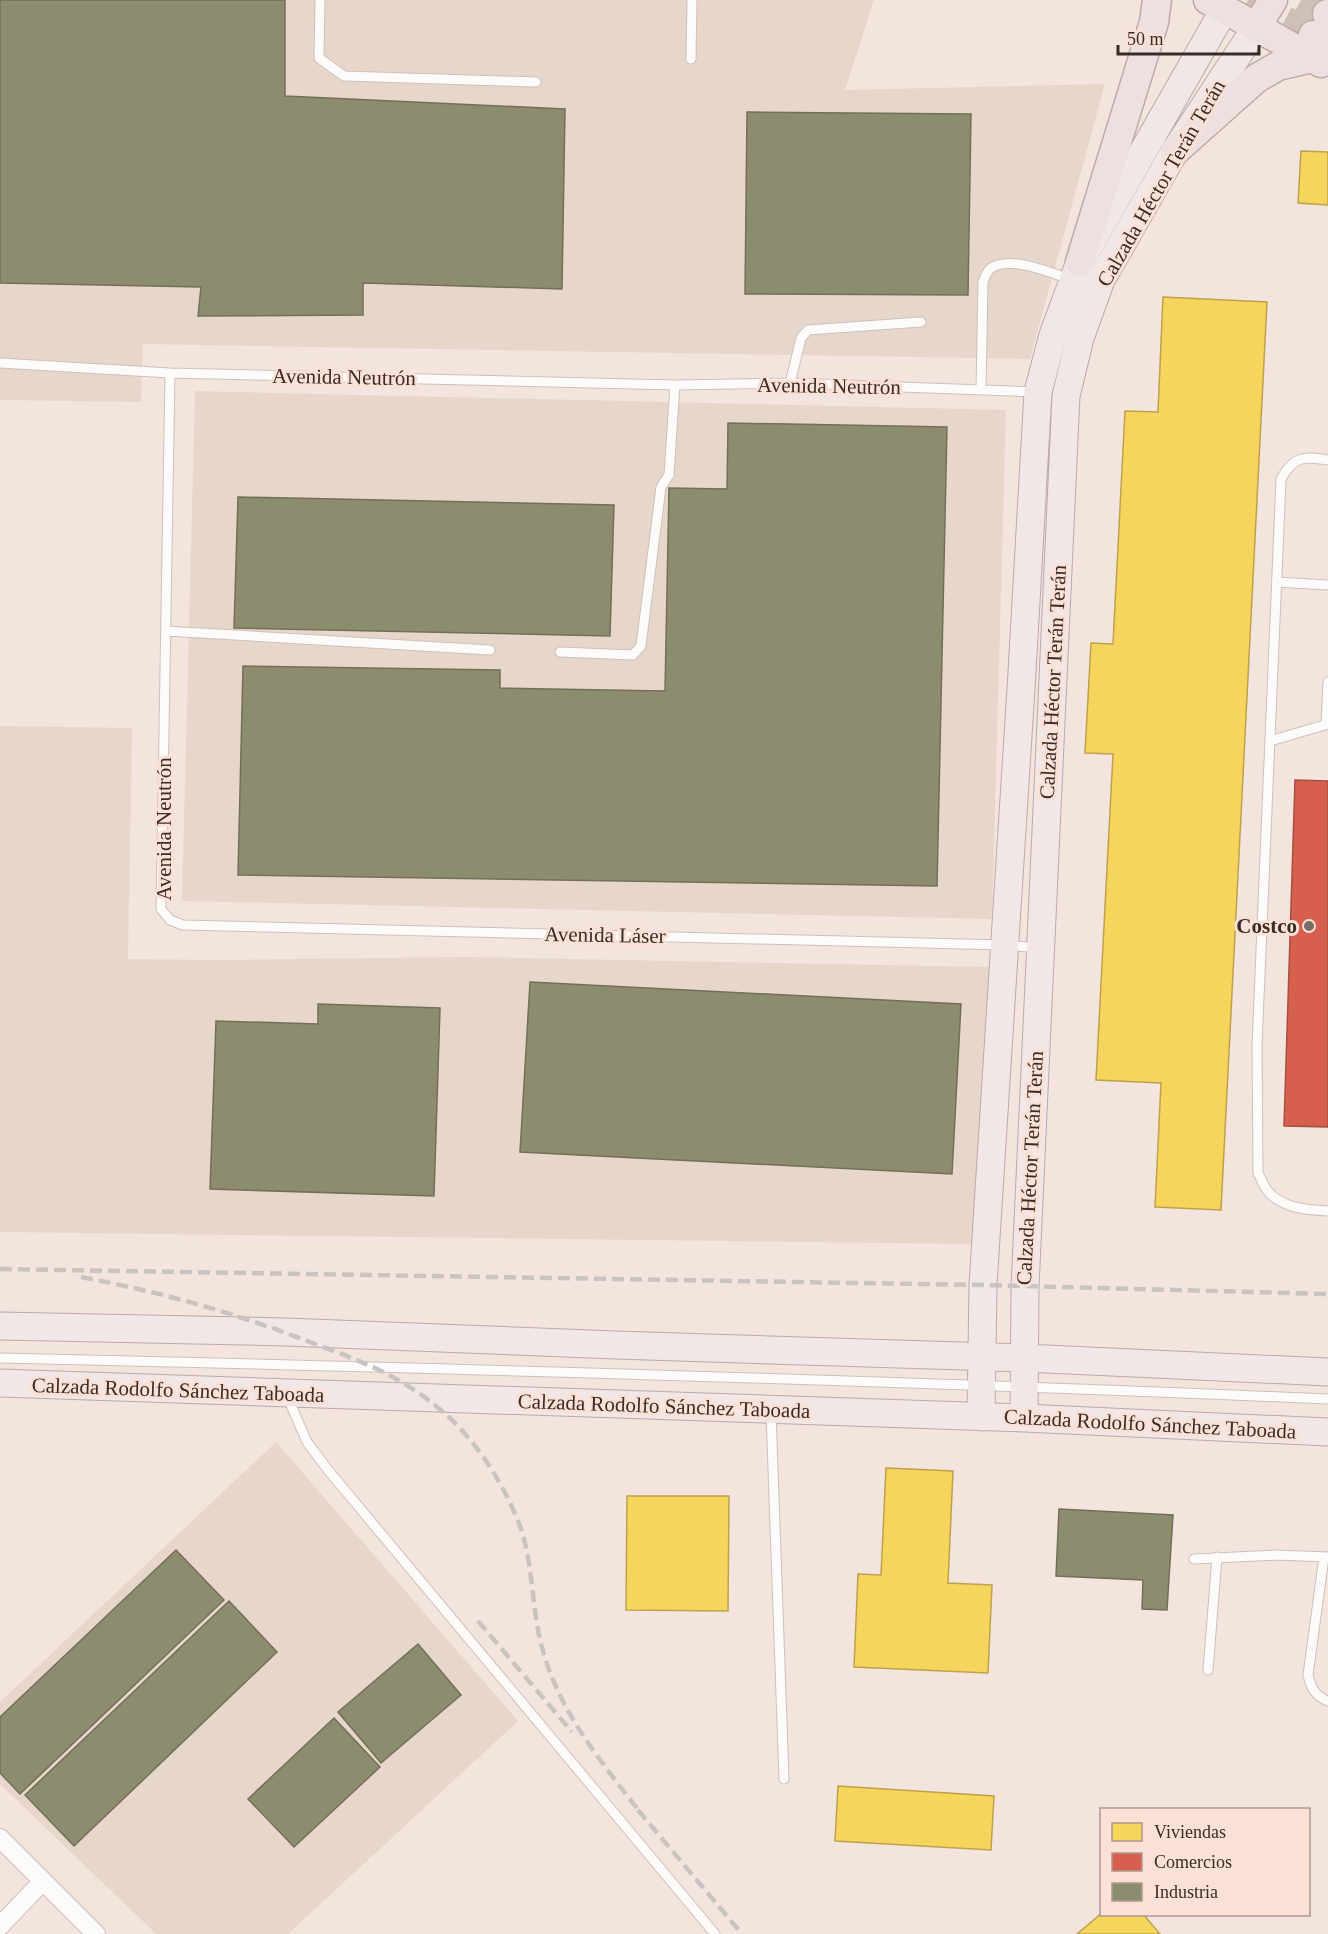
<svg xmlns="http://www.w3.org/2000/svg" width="1328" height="1934" font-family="'Times New Roman',serif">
	<rect width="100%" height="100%" fill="#f3e4de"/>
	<path fill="#e7d7cb" d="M0,0H874L845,90L1105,84L1030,359L143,344L141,402L0,400Z
		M195,391L1006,410L992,919L182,901Z
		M0,726L132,728L128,959L220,960L466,957L990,967L974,1244L0,1232Z
		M276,1442L518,1721L288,1934H156L0,1784V1702Z"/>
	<path fill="#f6d55c" stroke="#bda24c" stroke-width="1.5" d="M1301,151L1328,152V205L1298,203Z
		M1163,297L1267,302L1221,1210L1155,1207L1161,1083L1096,1080L1113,754L1085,753L1091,643L1113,644L1125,411L1158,412Z
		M886,1468L953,1471L948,1583L992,1585L988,1673L854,1667L858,1574L881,1575Z
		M627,1496H729L728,1611L626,1610Z
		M838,1786L994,1796L991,1850L835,1841Z
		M1102,1913L1143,1914L1160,1934H1077Z"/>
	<path fill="#d6604d" stroke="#a75042" stroke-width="1.5" d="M1295,780L1328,781V1127L1284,1126Z"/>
	<path fill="#8c8c6e" stroke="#736f59" stroke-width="1.5" d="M0,0H285V96L565,109L562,289L363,283V315L198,316L201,287L0,283Z
		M747,112L971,114L968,295L745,294Z
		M728,423L947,427L937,886L238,875L243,666L500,670V688L665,691L669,488L727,489Z
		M238,497L614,505L610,636L234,628Z
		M530,982L961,1004L952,1174L520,1152Z
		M318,1004L440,1008L434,1196L210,1189L216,1021L318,1024Z
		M1059,1509L1173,1515L1167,1610L1142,1609L1143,1580L1056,1576Z
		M176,1550L224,1600L20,1794L0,1773V1717Z
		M229,1601L277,1652L74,1846L25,1795Z
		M418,1644L461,1695L381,1763L338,1712Z
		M334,1718L380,1767L294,1847L248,1799Z"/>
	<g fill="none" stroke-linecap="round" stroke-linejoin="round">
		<path stroke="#cebfb9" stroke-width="28" stroke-dasharray="28 14" stroke-linecap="butt" d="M1248,0L1313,35
			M1301,0L1327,14"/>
		<g stroke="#cdc0bb" stroke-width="11">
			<path id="service" d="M320,0L319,58L344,76L536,82
				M691,59L692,0
				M0,363L170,373L675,385L790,383L1037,392
				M170,373L161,909L170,920L183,925L1004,945L1039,948
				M790,383L801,338L808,330L921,322
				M981,390L983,282C985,277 986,273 990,269C1008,254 1051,273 1070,279
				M1328,460C1303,456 1294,456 1281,479L1257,1045L1258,1173C1261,1178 1263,1185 1267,1190C1280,1208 1307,1210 1328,1211
				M1277,582L1328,585
				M166,631L490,650
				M560,652L633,655L641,646L661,487L669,475L675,385
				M1326,724L1328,682
				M1270,741L1328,724
				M0,1358C443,1368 886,1380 1328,1399
				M287,1396L307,1442L328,1470L715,1934
				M771,1412L784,1779
				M1324,1557L1308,1675C1311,1688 1315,1696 1328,1701
				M1194,1559L1275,1555L1328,1557
				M1208,1670L1217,1557"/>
		</g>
		<g stroke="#cdc0bb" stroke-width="20">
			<path id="minor" d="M0,1838L96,1934
				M0,1926L43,1881"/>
		</g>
		<g stroke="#bea8a8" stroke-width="29">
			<path id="primary" d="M0,1326L286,1332L616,1345L1025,1358L1328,1372
				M0,1383L1024,1418L1328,1432
				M981,1417L983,1285L1021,689L1038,392L1053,335L1080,262L1225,8
				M1024,1418L1025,1287L1066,396L1080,338L1101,280L1175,151L1257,26"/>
		</g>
		<g stroke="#bea8a8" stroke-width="31">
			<path id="trunk" d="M1208,0L1321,63
				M1327,14L1328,15
				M1257,26L1273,0
				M1313,35L1328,43
				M1175,151L1257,78L1278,66L1312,58
				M1080,262L1154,22L1157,0"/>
		</g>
		<use href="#service" stroke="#fdfbfa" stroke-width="9"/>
		<use href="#minor" stroke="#fdfbfa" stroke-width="18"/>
		<use href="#primary" stroke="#f1e7e7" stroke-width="27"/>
		<use href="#trunk" stroke="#eee0e1" stroke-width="28"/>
		<path stroke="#c8c4c2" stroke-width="4.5" stroke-dasharray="12 6" stroke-linecap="butt" d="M0,1269L983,1285L1328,1294
			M81,1277C161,1292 239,1314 315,1344C362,1361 404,1378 442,1411C476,1440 504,1484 520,1526C534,1566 531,1610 543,1651C561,1715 603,1764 643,1816
			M478,1621L572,1732
			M638,1810L742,1934"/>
	</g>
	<circle fill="#796c67" stroke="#fbe0d6" stroke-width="2" cx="1309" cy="926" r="6"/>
	<g text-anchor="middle" stroke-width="6" stroke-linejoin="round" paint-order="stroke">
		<g font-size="21" fill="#382c27" stroke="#fbe0d6">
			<text transform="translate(1161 183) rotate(-60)" y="7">Calzada Héctor Terán Terán</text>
			<text transform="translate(344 377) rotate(1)" y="7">Avenida Neutrón</text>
			<text transform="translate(829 386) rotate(1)" y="7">Avenida Neutrón</text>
			<text transform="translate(1053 682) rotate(-87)" y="7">Calzada Héctor Terán Terán</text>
			<text transform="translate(164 829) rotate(-90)" y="7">Avenida Neutrón</text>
			<text transform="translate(605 935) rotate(1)" y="7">Avenida Láser</text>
			<text transform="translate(1030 1168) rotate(-87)" y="7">Calzada Héctor Terán Terán</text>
			<text transform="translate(178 1390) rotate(2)" y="7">Calzada Rodolfo Sánchez Taboada</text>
			<text transform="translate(664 1406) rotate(2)" y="7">Calzada Rodolfo Sánchez Taboada</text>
			<text transform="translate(1150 1424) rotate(3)" y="7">Calzada Rodolfo Sánchez Taboada</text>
		</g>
		<g font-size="21" font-weight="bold" fill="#382c27" stroke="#fbe0d6" text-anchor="end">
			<text x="1297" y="933">Costco</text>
		</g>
	</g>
	<rect x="1100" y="1808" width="210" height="108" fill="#fbe0d6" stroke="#ad9890" stroke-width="1.5"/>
	<rect x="1112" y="1823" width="30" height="18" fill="#f6d55c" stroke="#ad9890" stroke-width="1.5"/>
	<text x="1154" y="1838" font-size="18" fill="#382c27">Viviendas</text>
	<rect x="1112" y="1853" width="30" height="18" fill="#d6604d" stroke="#ad9890" stroke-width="1.5"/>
	<text x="1154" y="1868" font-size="18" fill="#382c27">Comercios</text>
	<rect x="1112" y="1883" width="30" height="18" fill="#8c8c6e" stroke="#ad9890" stroke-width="1.5"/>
	<text x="1154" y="1898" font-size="18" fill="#382c27">Industria</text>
	<path d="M1118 45v9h141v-9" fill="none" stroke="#382c27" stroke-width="3"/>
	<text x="1127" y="45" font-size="18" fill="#382c27" stroke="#fbe0d6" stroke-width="4.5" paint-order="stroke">50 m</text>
</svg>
